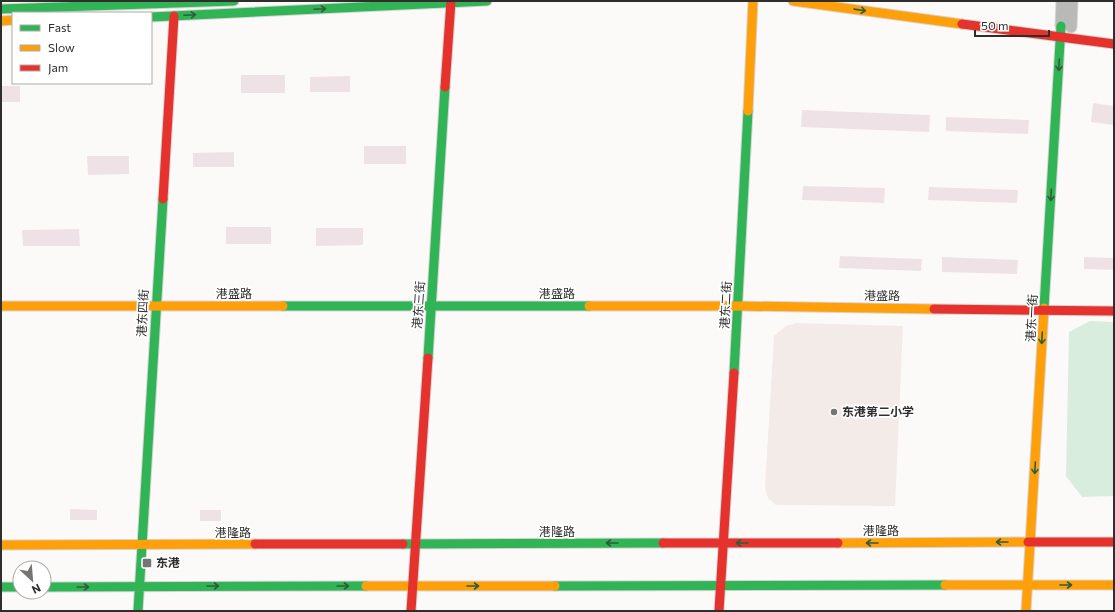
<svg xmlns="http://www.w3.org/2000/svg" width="1115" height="612" font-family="Commissioner,'Noto Sans SC',sans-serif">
	<rect width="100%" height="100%" fill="#fcfaf8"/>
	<path fill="#f3ebe8" d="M797,323L903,326L895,506L776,505L768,498L765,487L774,336L786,326Z"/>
	<path fill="#d8edde" d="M1090,321L1114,322V496L1082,497L1066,476L1069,332Z"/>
	<path fill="#efe2e7" d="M241,75H285V93H241Z
		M350,76V92H310V77Z
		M1,86H20V102H1Z
		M1093,103L1114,106V125L1091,122Z
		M802,110L930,115L929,132L801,127Z
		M946,117L1029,120L1028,134L946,131Z
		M364,146H406V164H364Z
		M234,152V167H193V153Z
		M87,156H129V174L88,175Z
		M803,186L885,188L884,203L802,200Z
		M929,187L1018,190L1017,203L928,200Z
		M226,227H271V244H226Z
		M316,228H363V245L316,246Z
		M79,229L80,246H23L22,230Z
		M840,256L922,259L921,271L839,268Z
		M942,257L1018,260L1017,274L942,272Z
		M1084,257L1114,258V270L1084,269Z
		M70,509L97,510V520H70Z
		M200,510H221V521H200Z"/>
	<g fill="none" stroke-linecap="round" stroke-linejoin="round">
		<g stroke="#d6d5d4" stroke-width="13">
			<path id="street" d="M1061,26L1062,1
				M1071,27L1072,1"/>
		</g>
		<g stroke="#d6d5d4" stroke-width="11">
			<path id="fast" d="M1,9L234,1
				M151,17L487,1
				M283,306H589
				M1044,308L1061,26
				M428,358L445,87
				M734,373L748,111
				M403,544L663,543
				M555,586L945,585
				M1,587H20
				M44,587L366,586
				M138,611L163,199"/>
		</g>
		<g stroke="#d6d5d4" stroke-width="11">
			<path id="slow" d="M793,1L962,24
				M1,21L13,20
				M748,111L753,1
				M1,306H283
				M589,306H738L934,309
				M838,543L1028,542
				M1,545L255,544
				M945,585H1114
				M366,586H555
				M1026,611L1044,308"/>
		</g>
		<g stroke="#d6d5d4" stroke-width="11">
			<path id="jam" d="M962,24L1114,44
				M445,87L451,1
				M163,199L174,16
				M934,309L1114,311
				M1028,542H1114
				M663,543H838
				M255,544H403
				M411,611L428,358
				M719,611L734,373"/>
		</g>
		<use href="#street" stroke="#b9b9b7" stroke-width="11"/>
		<use href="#fast" stroke="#30b455" stroke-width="9"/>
		<use href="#slow" stroke="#ff9f0a" stroke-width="9"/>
		<use href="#jam" stroke="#e5322d" stroke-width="9"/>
	</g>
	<defs><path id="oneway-shaft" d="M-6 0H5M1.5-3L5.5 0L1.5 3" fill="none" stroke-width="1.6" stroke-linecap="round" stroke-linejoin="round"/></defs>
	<g stroke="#2f5d3b">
		<use href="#oneway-shaft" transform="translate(320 9) rotate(-3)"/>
		<use href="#oneway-shaft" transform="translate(860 10) rotate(8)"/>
		<use href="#oneway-shaft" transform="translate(190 15) rotate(-3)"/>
		<use href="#oneway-shaft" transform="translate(1059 65) rotate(93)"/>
		<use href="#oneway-shaft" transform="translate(1051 195) rotate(93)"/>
		<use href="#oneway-shaft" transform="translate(1042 338) rotate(93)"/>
		<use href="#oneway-shaft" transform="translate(1035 468) rotate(93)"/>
		<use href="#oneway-shaft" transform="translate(1002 542) rotate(180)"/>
		<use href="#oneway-shaft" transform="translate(612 543) rotate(180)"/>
		<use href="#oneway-shaft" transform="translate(742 543) rotate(180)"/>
		<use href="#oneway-shaft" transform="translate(872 543) rotate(180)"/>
		<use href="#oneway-shaft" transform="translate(1066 585)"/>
		<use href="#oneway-shaft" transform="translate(213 586)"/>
		<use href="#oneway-shaft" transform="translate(343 586)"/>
		<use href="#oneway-shaft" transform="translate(473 586)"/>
		<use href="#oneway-shaft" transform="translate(83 587)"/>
	</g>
	<g fill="#777574" stroke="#fff" stroke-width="1.5">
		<circle cx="834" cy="412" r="4"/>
		<rect x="142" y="558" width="10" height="10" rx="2"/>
	</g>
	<g text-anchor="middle" stroke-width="3.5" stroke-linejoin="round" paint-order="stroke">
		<g font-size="12" fill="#2f2e2d" stroke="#fff">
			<text x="234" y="298">港盛路</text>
			<text x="557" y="298">港盛路</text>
			<text transform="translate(882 296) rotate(1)" y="4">港盛路</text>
			<text transform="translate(419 305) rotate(-86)" y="4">港东三街</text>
			<text transform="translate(726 305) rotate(-87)" y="4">港东二街</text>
			<text transform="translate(143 313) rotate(-87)" y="4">港东四街</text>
			<text transform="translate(1032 318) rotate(-87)" y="4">港东一街</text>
			<text x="881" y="535">港隆路</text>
			<text x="557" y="536">港隆路</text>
			<text x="233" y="537">港隆路</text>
		</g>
		<g font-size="12" font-weight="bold" fill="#2f2e2d" stroke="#fff" text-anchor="start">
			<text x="842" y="416">东港第二小学</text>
			<text x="156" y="567">东港</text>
		</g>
	</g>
	<rect width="1115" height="612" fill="none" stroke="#2f2e2d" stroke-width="4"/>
	<rect x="12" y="12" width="140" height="72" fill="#ffffff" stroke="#acabab"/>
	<rect x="20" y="25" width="20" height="6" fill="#30b455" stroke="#acabab"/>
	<text x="48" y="32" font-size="12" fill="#2f2e2d">Fast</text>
	<rect x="20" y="45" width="20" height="6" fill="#ff9f0a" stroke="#acabab"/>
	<text x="48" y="52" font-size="12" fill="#2f2e2d">Slow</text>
	<rect x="20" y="65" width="20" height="6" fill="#e5322d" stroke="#acabab"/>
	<text x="48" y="72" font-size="12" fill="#2f2e2d">Jam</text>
	<g transform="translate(32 580) rotate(154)"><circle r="19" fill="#ffffff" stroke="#acabab"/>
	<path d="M0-3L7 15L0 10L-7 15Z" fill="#777574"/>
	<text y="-6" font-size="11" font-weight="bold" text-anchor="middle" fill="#2f2e2d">N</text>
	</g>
	<path d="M975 30v6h74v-6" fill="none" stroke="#2f2e2d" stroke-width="2"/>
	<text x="981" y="30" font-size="12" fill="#2f2e2d" stroke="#ffffff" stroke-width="3" paint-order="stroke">50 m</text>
</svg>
